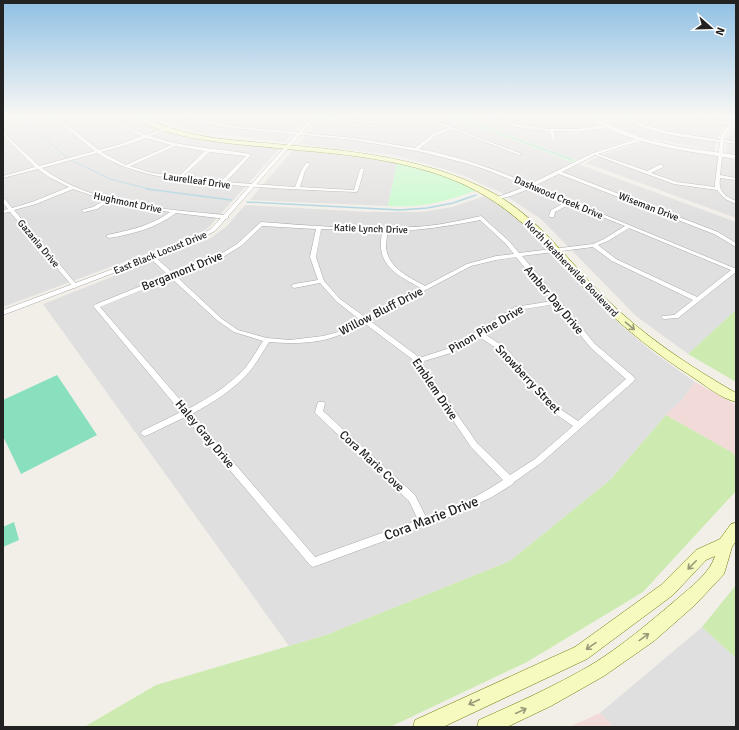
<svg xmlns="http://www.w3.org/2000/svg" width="739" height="730" font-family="Signika,sans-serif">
	<rect width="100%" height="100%" fill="#f2efe9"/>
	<path fill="#e0dfdf" d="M24,117H134L154,127L175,134L206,141L279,149L209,227L199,234L3,307V122Z
		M152,117H308L285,142L202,133L182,128Z
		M321,117H450L736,222V310L688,354L636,316L541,219L500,192L462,175L424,163L388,154L299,144Z
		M462,117H586L612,131L635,138L596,151L577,160Z
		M598,117H736V118L720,131L714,151L644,137L616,127Z
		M736,127V154L726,153L727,138Z
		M643,141L736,159V218L586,163L604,154L631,146Z
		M293,150L397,162L388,206L250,200Z
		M485,196L524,223L597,302L623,327L654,353L695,382L682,400L666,415L610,480L510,561L326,635L289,646L43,304L211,238L227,226L245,205L369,212H422L452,207Z
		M702,627L736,658V727H613L600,713Z"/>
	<path fill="#f2dad9" d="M695,382L736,405V457L733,453L666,415L682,400Z
		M600,713L613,727H569Z"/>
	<path fill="#cdebb0" d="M736,310V382L688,354Z
		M666,415L733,453L736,457V491L643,592L527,662L390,727H84L156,685L326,635L510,561L610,480Z
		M736,585V658L702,627Z"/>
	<path fill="#c8facc" d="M450,117H462L470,119V121L577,160L573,162Z
		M397,162L442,175L477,190C445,202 422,208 388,206Z"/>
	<path fill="#88e0be" d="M57,375L97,435L21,474L3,436V400Z
		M14,522L19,540L3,547V527Z"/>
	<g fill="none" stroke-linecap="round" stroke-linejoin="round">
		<path stroke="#aad3df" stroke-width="1" d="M456,117L573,160
			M22,118L67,158
			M73,161L110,179L153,190"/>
		<path stroke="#aad3df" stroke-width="1.5" d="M147,189L231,200
			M247,202L400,210L427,208L453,203L476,195"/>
		<g stroke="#a9a9a9" stroke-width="1">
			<path id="minor" d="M52,117H56L99,150L121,144L142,136L122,127L105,117H109L124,126L146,135L172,126V128L150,136C184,148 216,148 250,154V156L226,182L295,187L301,171L306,163H308L310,164L305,171L300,187L354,190L360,169L362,168L364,169L358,191L356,192C307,190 259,188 211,183C171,179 132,175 97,153L42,168C94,206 164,209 226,215L229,217L226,219L176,213C156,228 133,234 109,238L107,237V235C130,230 151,226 170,212L136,207L110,201L97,209L84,212L82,211V210L93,207L105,200L73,189L36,204L14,210L77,285L78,286L75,288L73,287L10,212L3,213V210L8,209L3,203V199H5L12,208L32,202L69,187L49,177L38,169L3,178V176L35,167L3,135V132L39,166L95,151ZM146,138L171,145L126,165L101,152L123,146ZM175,146L205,151L178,177L148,172L130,166ZM209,152L246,156L221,181L182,177Z
				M185,117H190L232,126L354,138L415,148L433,134L448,128L421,117H426L522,154L519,155L452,129L435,136L419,149C458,156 494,169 530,184L593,153L628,142L641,137L643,138L642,139L637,142L598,154L647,171L659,165H663V167L651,173L677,182L715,187V184L720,142C690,138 649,135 623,117H627L639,123L665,131L720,140C721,133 724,129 730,125L696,117H702L732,123L736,121L735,126C729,128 725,133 724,140L736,142V144L724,142L720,175L736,178V180L720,178C718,191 724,196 736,201V204L725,199L717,190L674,184L595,155L562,172L718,232L736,243V247L714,234L559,174L534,186L734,268L736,267V272L678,318L664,319L662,318L661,317L662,316L674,315L693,300L612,261L593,247L522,256L595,344L634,377L635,379L634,381L541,463L514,482L513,484L492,497L455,515L313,567L310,565L185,417L148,435L145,436L142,435L141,433L142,431L181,412L94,307L93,306L94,305L168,275L150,258V256H154L173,273L219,255L237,244L261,222C316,226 371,231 427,226C445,224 463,220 481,216L509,241L519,253L593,244L604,239L625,226L570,204L555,212L554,217H550L549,216L551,210L566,202L531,188L511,196L495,200V198L527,186L487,170L465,163L422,152L354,140L232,128L202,122ZM480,220L505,243L514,254L496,256L467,264L425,286C409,277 388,268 386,247C386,242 387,236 388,231C419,231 449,226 480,220ZM262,226L316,229L310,257L318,280L294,284L291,286L294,288L320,283L336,301L360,320L338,332L323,336L290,340L267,338L238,330L222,319L176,276L223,257L241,246ZM629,228L731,270L697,297L616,259L598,245L608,241ZM321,229L382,231C382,236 380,242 381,247C382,269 404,279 421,288L365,317L340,299L324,281L316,257ZM516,257L552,301L515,307L450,348L419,358L416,355L369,320L471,266L496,260ZM171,278L218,321L234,332L263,341C257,350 252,359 246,367C230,385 209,398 188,409L100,307ZM555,304L591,348L626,379L578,421L557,407L506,348L483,333L519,310ZM364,323L412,359L471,447L503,480C479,496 454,508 426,517L415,495L323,411L325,404L324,402H318L315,412L316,414L409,501L418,520L315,557L192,414C213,402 234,390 250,371C257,362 263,352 269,342C293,344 320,344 342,334C350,331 357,327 364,323ZM478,336L502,352L551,411L573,426L535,459L510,475L477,443L421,362L454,352Z
				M307,117H320L380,122L394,127L392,128L380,124L309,118Z
				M485,117H490L516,124L546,129H576L607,125L609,126C595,132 569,132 554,131L555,139L553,140L551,139L550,131L516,127Z"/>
		</g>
		<g stroke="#a9a9a9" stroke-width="1">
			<path id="tertiary" d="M11,117H18L3,121V119Z
				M312,117H316L215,231L192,243L3,315V310L188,241L211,229Z
				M590,117H595L610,125L645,139L680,147L736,155V159C695,152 652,148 613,131C606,127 595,123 590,117Z"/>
		</g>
		<g stroke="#707d05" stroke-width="1">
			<path id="secondary" d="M135,117C148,116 161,126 174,129C196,136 219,139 242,141C325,149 417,152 493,193C539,218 569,262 605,298C644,336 689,366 736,393V402C720,398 705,385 691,376C658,355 627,331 599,303C554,258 526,214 465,185C407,158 338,154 276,148C238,144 165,140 135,117Z
				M736,523V541L732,547L724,574L695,605L654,641L604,676L551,706L507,727H477L479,720C517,703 555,686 591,665C622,646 650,622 677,599C691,587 710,573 715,556L706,560L673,595L587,659L443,727H413L415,720L575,647L661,585L696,550L720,539L731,524Z"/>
		</g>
		<use href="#minor" fill="#fff" fill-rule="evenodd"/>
		<use href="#tertiary" fill="#fff" fill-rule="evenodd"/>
		<use href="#secondary" fill="#f7fabf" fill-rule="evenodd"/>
	</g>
	<defs><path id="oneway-shaft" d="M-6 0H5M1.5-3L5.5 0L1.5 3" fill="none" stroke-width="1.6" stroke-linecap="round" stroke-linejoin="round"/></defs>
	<g stroke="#979978">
		<use href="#oneway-shaft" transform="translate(630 326) rotate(40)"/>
		<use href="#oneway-shaft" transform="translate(692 565) rotate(135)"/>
		<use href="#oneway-shaft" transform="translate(644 637) rotate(-36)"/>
		<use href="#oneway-shaft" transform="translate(591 646) rotate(145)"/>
		<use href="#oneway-shaft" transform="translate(474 702) rotate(155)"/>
		<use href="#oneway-shaft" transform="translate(521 711) rotate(-25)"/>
	</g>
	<linearGradient id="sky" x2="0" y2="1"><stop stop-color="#8fc0e4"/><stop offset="0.53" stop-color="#f9f8f5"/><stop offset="1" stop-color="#f9f8f5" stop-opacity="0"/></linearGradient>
	<rect width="739" height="219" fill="url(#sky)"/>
	<g text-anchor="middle" stroke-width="4" stroke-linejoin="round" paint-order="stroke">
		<g font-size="10" fill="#222" stroke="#fff">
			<text transform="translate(197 180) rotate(8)" y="4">Laurelleaf Drive</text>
			<text transform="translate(559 197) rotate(23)" y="4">Dashwood Creek Drive</text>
			<text transform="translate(128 202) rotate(12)" y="4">Hughmont Drive</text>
			<text transform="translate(649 206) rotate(21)" y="4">Wiseman Drive</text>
			<text transform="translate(371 228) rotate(2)" y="4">Katie Lynch Drive</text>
			<text transform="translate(39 243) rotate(50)" y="4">Gazania Drive</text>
			<text transform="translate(160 252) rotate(-22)" y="4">East Black Locust Drive</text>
			<text transform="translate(572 268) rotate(46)" y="4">North Heatherwilde Boulevard</text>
		</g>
		<g font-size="12" fill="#222" stroke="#fff">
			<text transform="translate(182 271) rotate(-22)" y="4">Bergamont Drive</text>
			<text transform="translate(554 300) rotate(50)" y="4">Amber Day Drive</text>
			<text transform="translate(381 311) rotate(-27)" y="4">Willow Bluff Drive</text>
			<text transform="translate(486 329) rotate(-30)" y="4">Pinon Pine Drive</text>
			<text transform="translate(528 379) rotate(47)" y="4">Snowberry Street</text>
			<text transform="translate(435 389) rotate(56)" y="4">Emblem Drive</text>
			<text transform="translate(205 434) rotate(50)" y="4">Haley Gray Drive</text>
			<text transform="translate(372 461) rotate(43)" y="4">Cora Marie Cove</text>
		</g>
		<g font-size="14" fill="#222" stroke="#fff">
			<text transform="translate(431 518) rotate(-21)" y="5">Cora Marie Drive</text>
		</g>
	</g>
	<rect width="739" height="730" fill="none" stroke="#222222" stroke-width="8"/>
	<g transform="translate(711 28) rotate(110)" stroke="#ffffff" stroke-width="3" paint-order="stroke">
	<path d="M0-3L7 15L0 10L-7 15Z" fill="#222222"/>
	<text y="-6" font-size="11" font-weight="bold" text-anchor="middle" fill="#222222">N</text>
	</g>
</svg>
